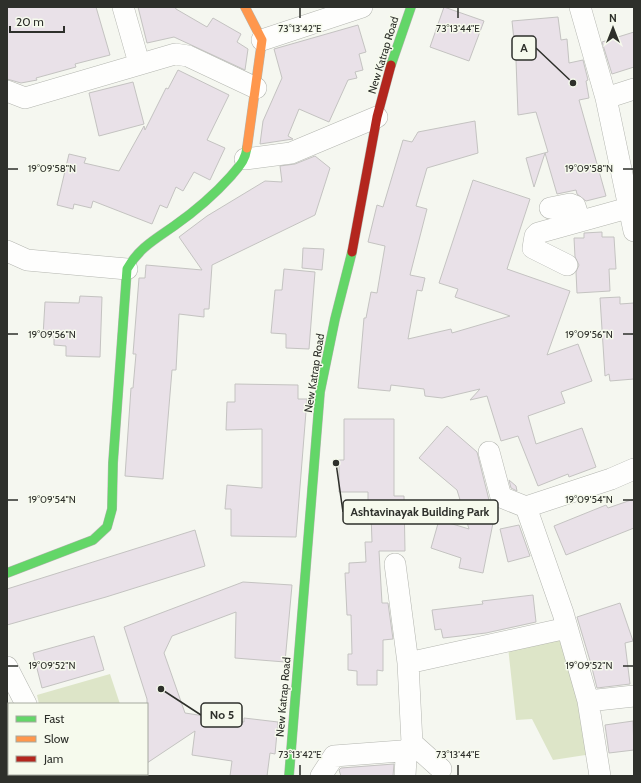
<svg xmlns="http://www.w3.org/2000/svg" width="641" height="783" font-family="Cabin,sans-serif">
	<rect width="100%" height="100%" fill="#f5f7f0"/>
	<path fill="#dde5c8" d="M564,635L592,754L553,760L532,719L516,720L508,647Z
		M110,674L120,704H39L37,695Z"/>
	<path fill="#e9e1e8" stroke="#c4c3c1" d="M7,7H96L110,55L75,64L76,67L36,78L37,80L21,83L7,79Z
		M138,7H175L176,9L207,27L213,18L241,34L237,42L248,49L245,70L174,37L147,43Z
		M444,7L484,21L469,61L430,47Z
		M558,17L561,40L567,39L569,63L583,60L588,80L586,81L589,98L579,100L606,196L586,201L577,194L576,190L557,194L545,153L534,187L526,158L548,152L536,112L518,115L516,60L512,21Z
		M358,25L366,52L359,54L363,70L355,72L357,78L348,80L329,122L299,109L288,136L293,139L260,144L263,121L282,78L274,49Z
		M634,32V67L612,74L602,42Z
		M178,70L229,95L207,140L225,148L210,180L194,172L183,191L176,187L167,208L160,205L152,224L93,201L91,208L74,204L73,209L57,205L69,154L86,158L84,163L119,171L144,126L145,130L166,88L168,89Z
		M133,82L144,124L99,136L89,93Z
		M475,121L478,153L427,168L416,206L427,209L410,275L425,278L422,291L417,290L408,339L451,329L452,333L510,316L455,297L458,289L439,283L473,180L530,199L507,269L570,291L547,355L578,344L592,381L561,392L565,403L528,416L536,444L582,428L596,467L569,477L568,474L538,486L518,436L501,441L487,396L470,400L480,389L442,398L425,396L424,389L391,385L390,391L358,388L364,318H366L371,292L377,293L385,246L368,242L377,205L383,207L403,140L412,142L418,132Z
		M315,156L330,168L315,215L212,265L209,309H204V317L179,314L176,370H172L163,479L125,476L131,388H133L136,354H133L139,278H145L146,265L202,270L179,237L207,216L265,181L282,182L280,166L295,164Z
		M602,232V237H614L616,269H609L610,291L577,293L576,272L579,265L575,257L574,238H584V233Z
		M303,248L324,249L322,270L302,268Z
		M284,269L315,272L309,349L286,348V334L271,333L275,290H282Z
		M80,296L102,297L100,357L66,356V346L54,345V337L43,336L45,302L79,303Z
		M620,297V304L634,303V379L610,381L609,374L605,376L600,298Z
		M235,384L298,385V399H307L296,537L231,536V509H225L227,485L262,488V429L226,430L227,402H235Z
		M344,419H394V496H404L405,551H379L382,603H388L393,639L383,640V671L377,670V685H357V671L348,670V654H352L351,615H347L345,573H349V563L366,562L365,542H372L371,514H368V492H339V460H344Z
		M447,426L477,452L489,500L496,508L483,573L459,568L461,558L431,548L439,520L469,529L457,490L419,458Z
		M509,480L516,486L517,491L511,488Z
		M634,499V528L566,555L554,526L606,505L608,508Z
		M519,525L530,556L508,562L500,529Z
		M195,530L205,566L106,597L7,625V589Z
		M243,582L292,585L285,662L235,658L236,612L172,636L164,653L185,713L244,722V718L278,722L275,754L270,753L267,776H230L232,761L192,755L195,731L147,763V699L124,627Z
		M533,595L536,622L486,633L443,638L441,629L435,630L432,610L483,604L482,601Z
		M620,603L633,641L625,643L630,684L597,688L591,664L577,617Z
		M94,636L104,670L42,688L33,653Z
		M633,721L634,750L609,753L605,725Z
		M394,764L393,776H341L339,770L341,768Z"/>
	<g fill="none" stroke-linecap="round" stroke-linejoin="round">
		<g stroke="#b4b6b0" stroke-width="22">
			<path id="street" d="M123,7L139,63
				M580,7L606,98L634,231
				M262,40L362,7
				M7,91L25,98L175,54L188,56L256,88
				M606,98L634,89
				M245,159L291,153L377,117
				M550,208L570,204L575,206L580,221
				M7,251L27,260L127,269
				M567,265L533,248L535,236L538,233L628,208
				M489,452L501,497L526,507
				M395,564L408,663L412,743L441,769
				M408,663L567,628
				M7,667L26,704
				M588,701L634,696
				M61,774L62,776
				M321,776L334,756L401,751L406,758L405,776
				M600,776L588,701L563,613L526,507L611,479L634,469"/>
		</g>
		<g stroke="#b4b6b0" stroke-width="10">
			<path id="fast" d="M391,65L411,7
				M7,573L93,540L107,527L112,509L113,463L127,269C139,248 154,240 174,226C194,212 214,195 231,176C240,165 245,161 247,148
				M289,776L320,392L335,319L352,252"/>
		</g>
		<g stroke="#b4b6b0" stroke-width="10">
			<path id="slow" d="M245,7L262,40L247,148"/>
		</g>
		<g stroke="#b4b6b0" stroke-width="10">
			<path id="jam" d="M352,252L377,117L391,65"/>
		</g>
		<use href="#street" stroke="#fefefd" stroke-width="21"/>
		<use href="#fast" stroke="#63d668" stroke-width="9"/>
		<use href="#slow" stroke="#ff974d" stroke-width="9"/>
		<use href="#jam" stroke="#b3261e" stroke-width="9"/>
	</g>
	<path fill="none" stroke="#2e302b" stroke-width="1.5" d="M300,8V18M458,8V18M8,169H18M623,169H633M8,334H18M623,334H633M8,500H18M623,500H633M8,666H18M623,666H633M300,765V775M458,765V775"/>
	<g text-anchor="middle" stroke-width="3" stroke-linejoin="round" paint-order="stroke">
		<g font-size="11" fill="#2e302b" stroke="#f6faed">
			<text transform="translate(383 55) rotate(-73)" y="4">New Katrap Road</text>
			<text transform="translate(314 373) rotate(-81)" y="4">New Katrap Road</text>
			<text transform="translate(283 697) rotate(-85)" y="4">New Katrap Road</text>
		</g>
	</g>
	<g font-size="10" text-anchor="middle" fill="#2e302b" stroke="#f6faed" stroke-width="3" stroke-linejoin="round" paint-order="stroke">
		<text x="300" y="32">73°13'42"E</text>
		<text x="458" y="32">73°13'44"E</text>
		<text x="52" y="172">19°09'58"N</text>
		<text x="589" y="172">19°09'58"N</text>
		<text x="52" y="338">19°09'56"N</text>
		<text x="589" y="338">19°09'56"N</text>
		<text x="52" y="503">19°09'54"N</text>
		<text x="589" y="503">19°09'54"N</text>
		<text x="52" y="669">19°09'52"N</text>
		<text x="589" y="669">19°09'52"N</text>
		<text x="300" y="758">73°13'42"E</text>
		<text x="458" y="758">73°13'44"E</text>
	</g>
	<path fill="none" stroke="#2e302b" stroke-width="1.5" d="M573 83L536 48M336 463L343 512M161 689L201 715"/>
	<g fill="#2e302b" stroke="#f6faed" stroke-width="1.5">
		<circle cx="573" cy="83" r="4"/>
		<circle cx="336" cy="463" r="4"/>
		<circle cx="161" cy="689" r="4"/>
	</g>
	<g fill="#f6faed" stroke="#2e302b" stroke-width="1.5">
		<rect x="512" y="36" width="24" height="24" rx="4"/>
		<rect x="343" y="500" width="155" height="24" rx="4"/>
		<rect x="201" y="703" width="41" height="24" rx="4"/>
	</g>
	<g font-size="12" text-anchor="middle" font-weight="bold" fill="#2e302b">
		<text x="524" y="52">A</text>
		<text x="420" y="516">Ashtavinayak Building Park</text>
		<text x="222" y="719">No 5</text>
	</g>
	<rect width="641" height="783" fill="none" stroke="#2e302b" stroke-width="16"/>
	<rect x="8" y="703" width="140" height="72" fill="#f6faed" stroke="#a6a99f"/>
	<rect x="16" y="716" width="20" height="6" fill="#63d668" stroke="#a6a99f"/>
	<text x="44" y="723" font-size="12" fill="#2e302b">Fast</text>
	<rect x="16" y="736" width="20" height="6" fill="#ff974d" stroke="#a6a99f"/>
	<text x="44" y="743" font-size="12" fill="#2e302b">Slow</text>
	<rect x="16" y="756" width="20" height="6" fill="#b3261e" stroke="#a6a99f"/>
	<text x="44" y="763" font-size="12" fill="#2e302b">Jam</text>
	<g transform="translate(613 28)" stroke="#f6faed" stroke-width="3" paint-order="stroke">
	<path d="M0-3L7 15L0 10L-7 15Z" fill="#2e302b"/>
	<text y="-6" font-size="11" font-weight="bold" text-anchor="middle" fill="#2e302b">N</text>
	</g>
	<path d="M10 26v6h54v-6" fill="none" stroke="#2e302b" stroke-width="2"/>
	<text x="16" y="26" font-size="12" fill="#2e302b" stroke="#f6faed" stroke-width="3" paint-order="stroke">20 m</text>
</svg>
